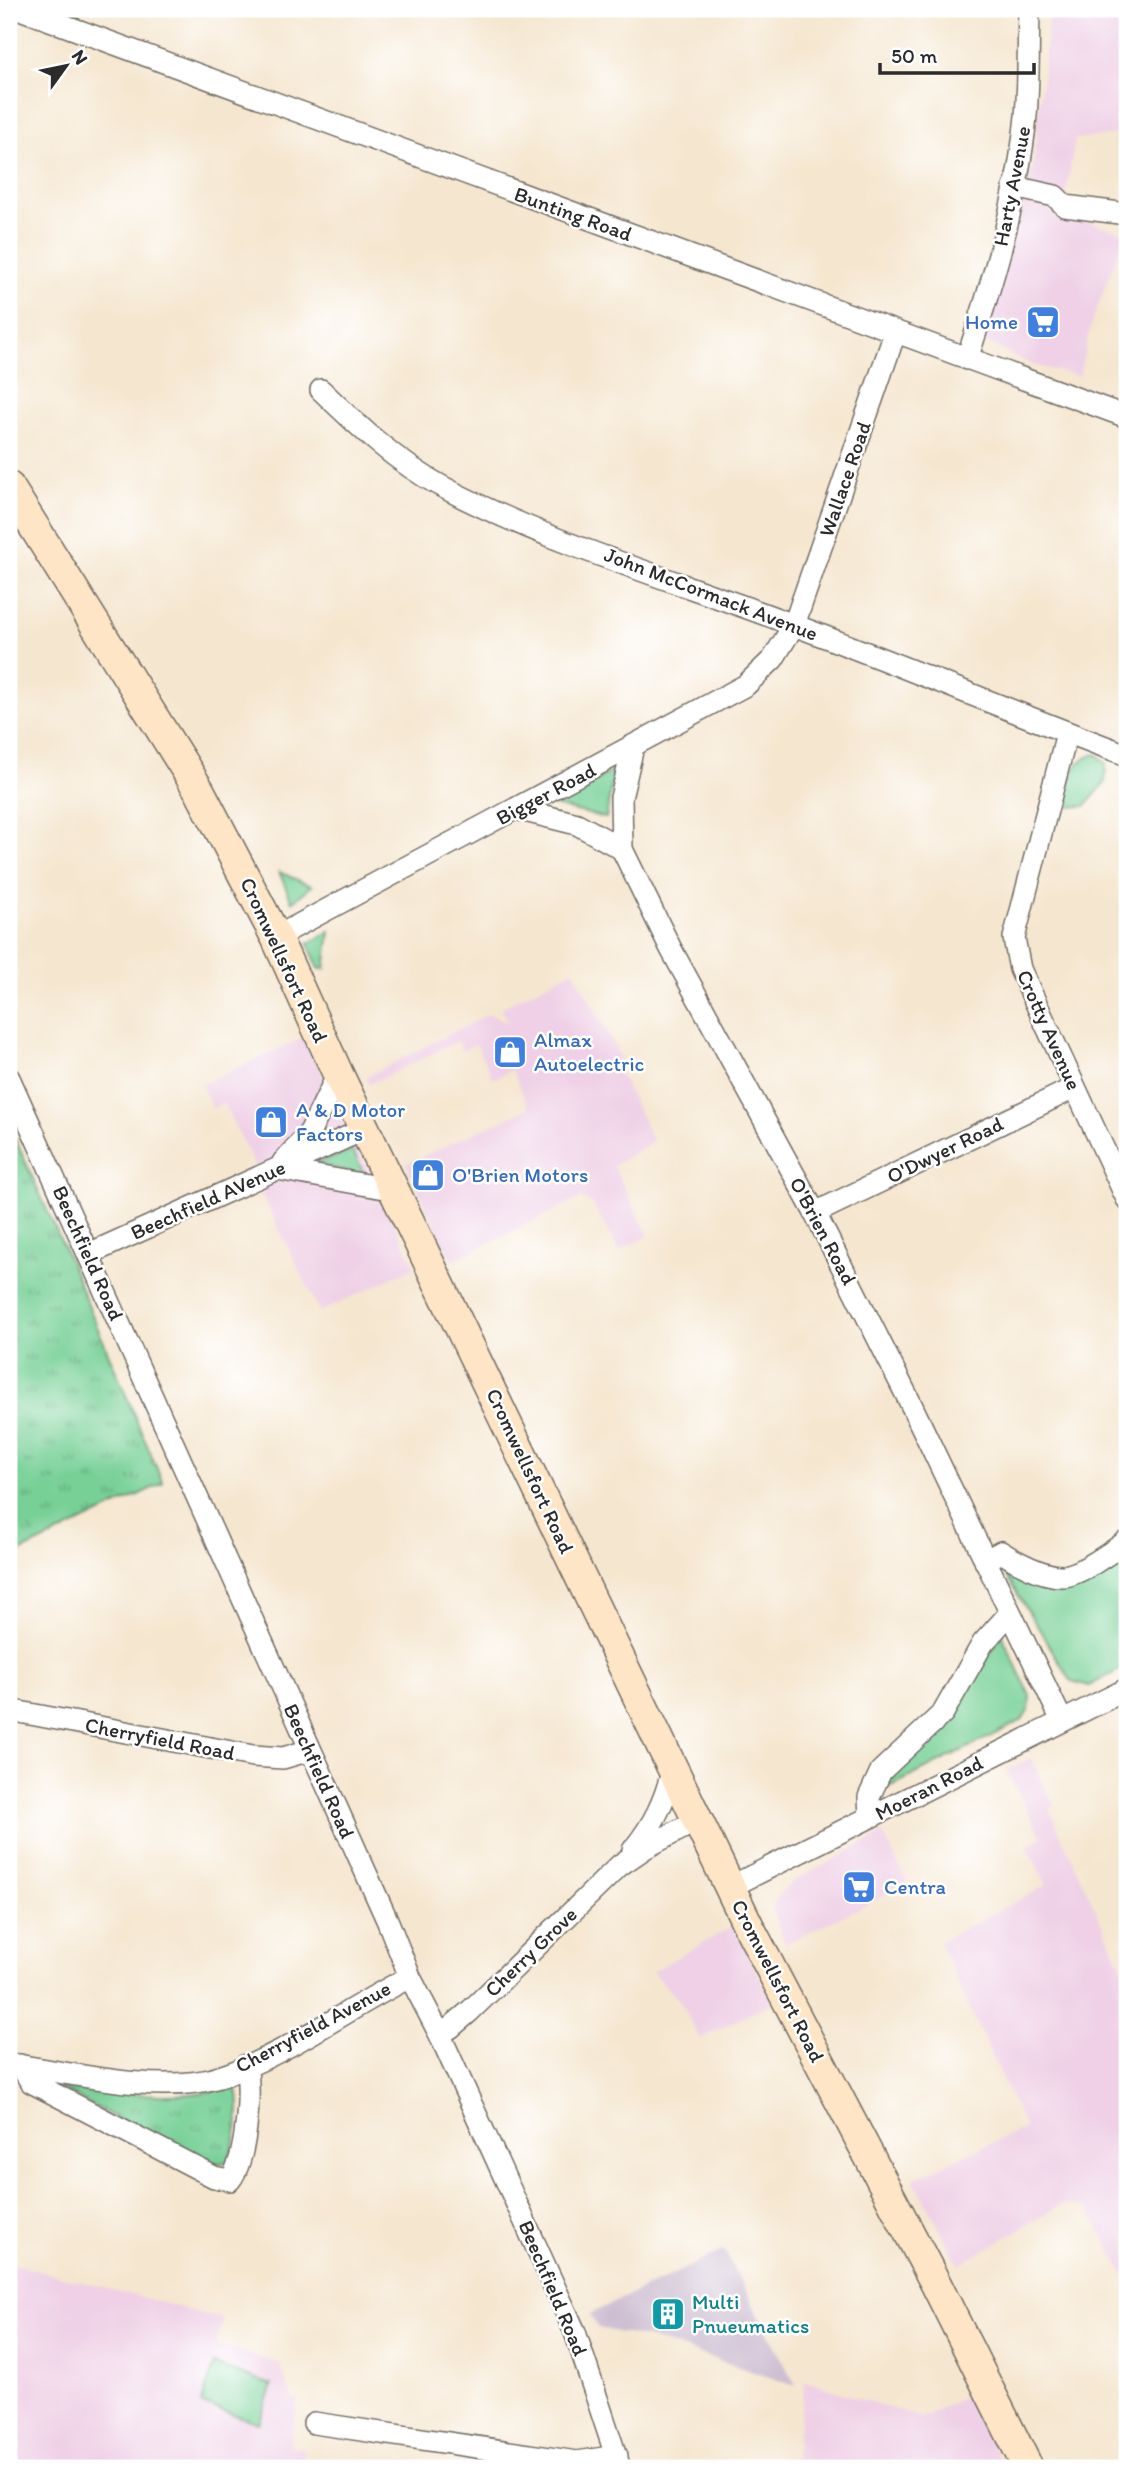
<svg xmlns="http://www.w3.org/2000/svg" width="1136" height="2477" font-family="Itim,sans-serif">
	<defs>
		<pattern id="park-tufts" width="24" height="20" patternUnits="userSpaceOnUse" patternTransform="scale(1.75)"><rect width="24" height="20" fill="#77d096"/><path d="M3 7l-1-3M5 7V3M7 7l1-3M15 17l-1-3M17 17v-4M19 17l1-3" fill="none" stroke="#62a97b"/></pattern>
	</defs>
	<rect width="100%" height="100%" fill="#fff"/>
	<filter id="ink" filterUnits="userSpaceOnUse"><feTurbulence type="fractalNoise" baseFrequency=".0143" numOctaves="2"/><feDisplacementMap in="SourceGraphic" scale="14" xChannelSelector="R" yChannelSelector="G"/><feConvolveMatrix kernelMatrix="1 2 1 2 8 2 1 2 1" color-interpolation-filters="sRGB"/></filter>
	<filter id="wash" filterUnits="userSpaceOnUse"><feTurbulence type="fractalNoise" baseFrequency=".00686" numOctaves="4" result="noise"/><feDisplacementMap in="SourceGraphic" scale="28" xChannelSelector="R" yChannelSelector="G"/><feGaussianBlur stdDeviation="1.57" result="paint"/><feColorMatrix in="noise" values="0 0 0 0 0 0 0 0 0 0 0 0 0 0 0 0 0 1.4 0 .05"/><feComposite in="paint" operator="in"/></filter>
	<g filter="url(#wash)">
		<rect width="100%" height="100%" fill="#f5e6cf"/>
		<path fill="#efd0e6" d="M1076,9H1127V133L1075,139L1063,214L1125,233L1091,324L1079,376L1030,364L982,340L1033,166L1049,13Z
			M573,970L620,1056L615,1064L653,1141L613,1166L649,1236L619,1251L592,1203L580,1198L454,1260L444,1248L406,1164L529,1108L512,1070L493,1079L476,1044L462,1051L458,1041L368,1085L366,1077L489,1014L509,1023L501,1008Z
			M305,1037L415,1267L320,1312L262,1195L253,1162L223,1103L212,1108L201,1085Z
			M1031,1758L1054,1806L1049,1809L1127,1978V2279L1087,2207L1063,2204L959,2265L913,2179L1025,2128L939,1942L1047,1885L1027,1847L1042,1837L1006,1771Z
			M883,1833L908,1884L785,1944L772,1909L777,1896L796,1880Z
			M733,1926L773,2002L700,2039L680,2001L652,1972Z
			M9,2263L223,2319L216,2344L280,2364L292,2398L298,2399L290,2446L303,2448L304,2468L9,2467Z
			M805,2381L921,2418L967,2396L1005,2468H793Z"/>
		<path fill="#cdbed2" d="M724,2250L796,2386L660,2341L598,2328L590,2314Z"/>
		<path fill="#77d096" stroke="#517e60" stroke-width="2" d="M1097,754L1106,764L1105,783L1085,806L1066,807C1070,783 1069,759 1097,754Z
			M614,770L606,818L555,806Z
			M279,872L312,886L292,902Z
			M330,931L325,969H319L308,944Z
			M353,1151L365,1176L315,1163Z
			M1127,1548V1666L1089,1686L1071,1681L1006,1575L1069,1586L1111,1565Z
			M1002,1635L1030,1696L1029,1710L1021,1721L878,1793L879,1786L950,1716Z
			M214,2365L272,2385L259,2423L201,2404Z"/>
		<path fill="url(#park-tufts)" stroke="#517e60" stroke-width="2" d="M9,1125L64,1248L163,1483L16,1554L9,1553Z
			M234,2085L237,2088C242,2111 237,2141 227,2162L205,2165L56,2086C110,2091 182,2104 234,2085Z"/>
	</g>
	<g filter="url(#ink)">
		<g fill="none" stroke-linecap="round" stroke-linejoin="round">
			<g stroke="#726c64" stroke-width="24">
				<path id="minor" d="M20,9L1127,417
					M1014,187L1055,196L1065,206L1127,214
					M967,359C993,281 1018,198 1026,116C1029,80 1028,44 1029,9
					M321,390C357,425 396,462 441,486C547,543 678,581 791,624C904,666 1014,713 1127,755
					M1067,733L1014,938L1020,969L1127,1199
					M517,809L577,824L622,849L671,949L815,1213L909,1400L1062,1721
					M622,849L621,798L633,747
					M276,937L746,685L773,659L794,625L895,333
					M9,1078L388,1922L410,1977L439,2033L575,2332L620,2468
					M283,1162L310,1132L338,1074
					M277,1169L395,1190
					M815,1213L1074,1088
					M89,1254L365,1129
					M985,1561L1001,1552C1016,1562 1045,1577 1063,1576C1080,1575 1113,1551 1127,1541
					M9,1710L253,1756L283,1758L310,1750
					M870,1817L869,1797L881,1771L943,1713L983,1643L1009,1614
					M633,1850C654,1824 665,1801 673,1768
					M730,1887L1127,1689
					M439,2033L450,2028L470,2011L620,1865L645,1848L698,1820
					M9,2064C67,2072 159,2095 216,2078C284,2057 346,2009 410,1977
					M20,2065L31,2082L214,2177L230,2180C247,2159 251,2092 246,2065
					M314,2423L577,2462L617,2456"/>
			</g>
			<g stroke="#726c64" stroke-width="33">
				<path id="secondary" d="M9,487L199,790L276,937L338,1074L749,1927L936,2284L1028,2468"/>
			</g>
			<use href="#minor" stroke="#fff" stroke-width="21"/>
			<use href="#secondary" stroke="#fde5c5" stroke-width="30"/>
		</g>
	</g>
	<defs>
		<g id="supermarket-square" transform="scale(1.75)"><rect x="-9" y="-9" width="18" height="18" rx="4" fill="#3f7fe0" stroke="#fff"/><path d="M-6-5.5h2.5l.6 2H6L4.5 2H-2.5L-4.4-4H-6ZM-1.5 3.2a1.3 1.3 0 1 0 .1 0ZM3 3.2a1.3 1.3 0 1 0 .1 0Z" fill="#fff"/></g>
		<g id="shop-square" transform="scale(1.75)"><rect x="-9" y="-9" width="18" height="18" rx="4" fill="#3f7fe0" stroke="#fff"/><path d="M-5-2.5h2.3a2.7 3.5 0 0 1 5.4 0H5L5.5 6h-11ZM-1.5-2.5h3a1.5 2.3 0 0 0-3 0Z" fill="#fff"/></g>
		<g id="building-square" transform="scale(1.75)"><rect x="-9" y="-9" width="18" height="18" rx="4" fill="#0f9aa8" stroke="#fff"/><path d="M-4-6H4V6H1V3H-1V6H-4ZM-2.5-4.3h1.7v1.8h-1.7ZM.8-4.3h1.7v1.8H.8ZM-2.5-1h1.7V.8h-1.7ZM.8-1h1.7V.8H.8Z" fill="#fff"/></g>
	</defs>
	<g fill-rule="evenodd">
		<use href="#supermarket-square" x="1043" y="322"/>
		<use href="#shop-square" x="510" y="1052"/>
		<use href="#shop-square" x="271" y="1122"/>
		<use href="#shop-square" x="428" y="1175"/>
		<use href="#supermarket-square" x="859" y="1887"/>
		<use href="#building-square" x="668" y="2314"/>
	</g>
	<g text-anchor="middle" stroke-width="5" stroke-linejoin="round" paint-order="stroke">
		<g font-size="21" fill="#2b2b2b" stroke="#fff">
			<text transform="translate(1012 186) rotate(-79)" y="7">Harty Avenue</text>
			<text transform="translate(573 214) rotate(20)" y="7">Bunting Road</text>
			<text transform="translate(845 479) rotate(-71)" y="7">Wallace Road</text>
			<text transform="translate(711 594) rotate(21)" y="7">John McCormack Avenue</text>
			<text transform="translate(546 794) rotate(-28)" y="7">Bigger Road</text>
			<text transform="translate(284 960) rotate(65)" y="7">Cromwellsfort Road</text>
			<text transform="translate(1049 1030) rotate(66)" y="7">Crotty Avenue</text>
			<text transform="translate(945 1150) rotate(-26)" y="7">O'Dwyer Road</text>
			<text transform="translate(208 1200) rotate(-24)" y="7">Beechfield AVenue</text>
			<text transform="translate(823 1231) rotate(62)" y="7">O'Brien Road</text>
			<text transform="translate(88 1253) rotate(66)" y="7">Beechfield Road</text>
			<text transform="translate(530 1471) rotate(65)" y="7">Cromwellsfort Road</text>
			<text transform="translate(160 1739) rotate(11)" y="7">Cherryfield Road</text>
			<text transform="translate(319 1771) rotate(66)" y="7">Beechfield Road</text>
			<text transform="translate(929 1788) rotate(-27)" y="7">Moeran Road</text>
			<text transform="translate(531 1952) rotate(-44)" y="7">Cherry Grove</text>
			<text transform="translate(778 1981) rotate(63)" y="7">Cromwellsfort Road</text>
			<text transform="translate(313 2027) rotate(-28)" y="7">Cherryfield Avenue</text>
			<text transform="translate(553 2288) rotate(67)" y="7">Beechfield Road</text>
		</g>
		<g font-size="21" fill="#366cbe" stroke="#fff" text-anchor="start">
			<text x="1018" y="329" text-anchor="end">Home</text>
			<text x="534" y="1047">Almax<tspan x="534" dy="24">Autoelectric</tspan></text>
			<text x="296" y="1117">A &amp; D Motor<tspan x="296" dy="24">Factors</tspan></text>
			<text x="452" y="1182">O'Brien Motors</text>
			<text x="884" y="1894">Centra</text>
		</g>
		<g font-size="21" fill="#0d838f" stroke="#fff" text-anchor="start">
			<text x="692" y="2309">Multi<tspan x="692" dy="24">Pnueumatics</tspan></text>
		</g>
	</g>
	<rect width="1136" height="2477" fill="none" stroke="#fff" stroke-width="35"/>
	<g transform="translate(66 66) rotate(57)" stroke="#ffffff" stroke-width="5" paint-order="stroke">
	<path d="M0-5L12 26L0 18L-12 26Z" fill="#2b2b2b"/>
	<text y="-10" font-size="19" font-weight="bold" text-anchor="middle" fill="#2b2b2b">N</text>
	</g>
	<path d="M880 63v10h154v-10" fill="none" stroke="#2b2b2b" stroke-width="3.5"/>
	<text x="891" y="63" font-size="21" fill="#2b2b2b" stroke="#ffffff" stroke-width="5" paint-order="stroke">50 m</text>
</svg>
